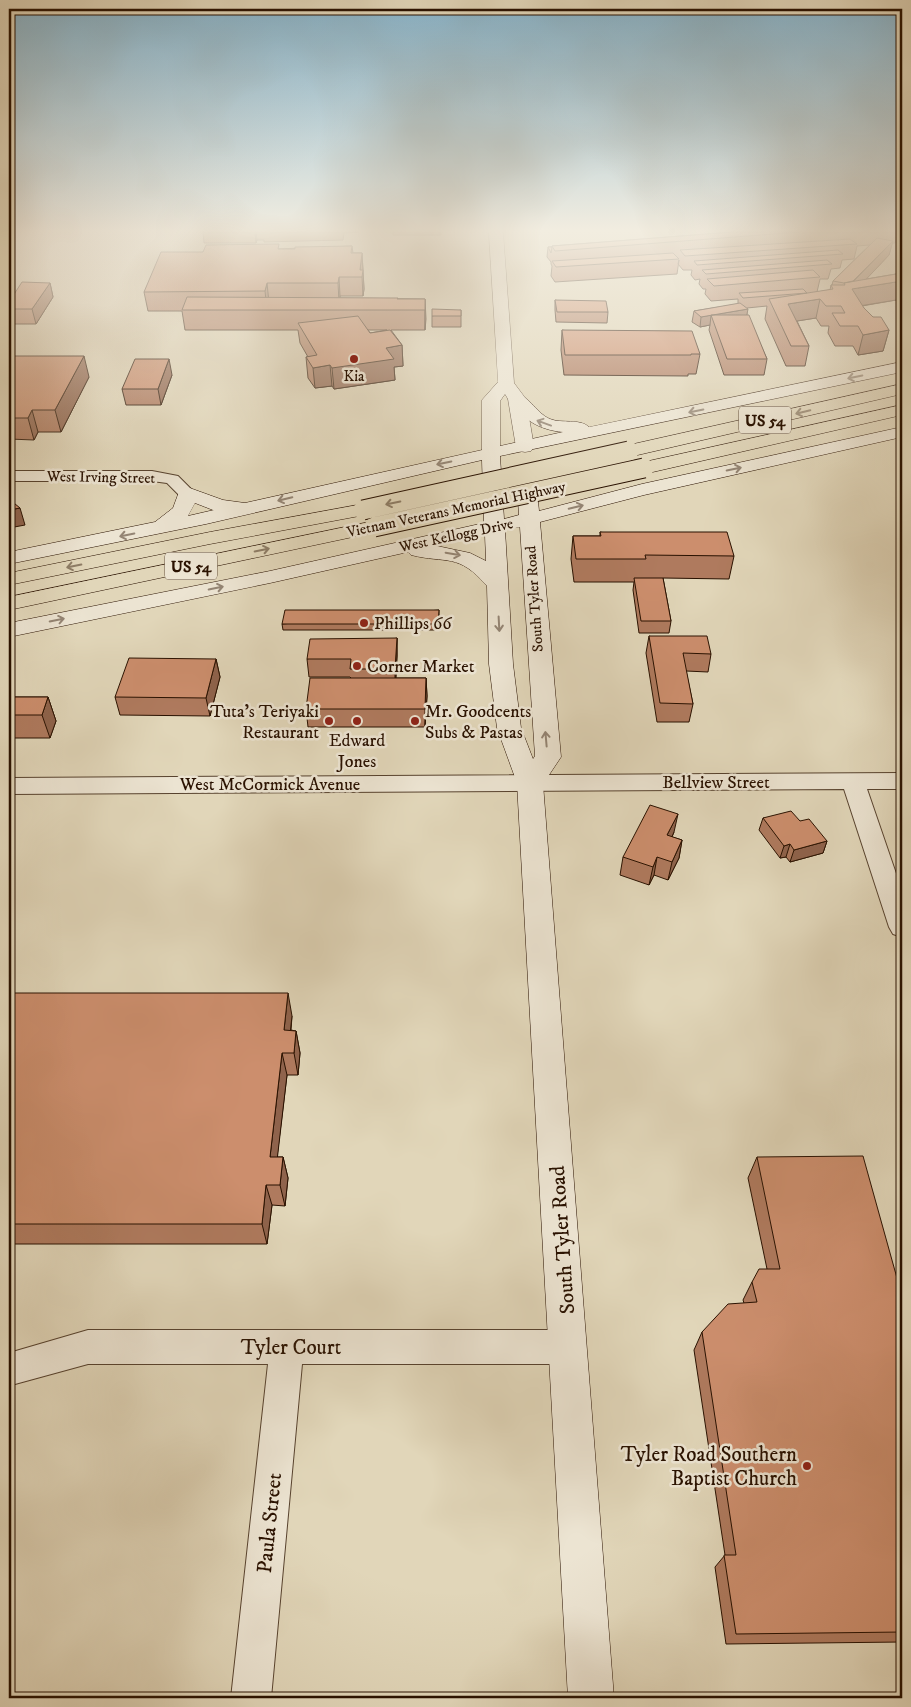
<svg xmlns="http://www.w3.org/2000/svg" width="911" height="1707" font-family="'IM FELL DW Pica',serif">
	<rect width="100%" height="100%" fill="#e1d6b9"/>
	<filter id="stains"><feTurbulence type="fractalNoise" baseFrequency=".004" numOctaves="4"/><feColorMatrix values="0 0 0 0 .2 0 0 0 0 .09 0 0 0 0 .02 0 0 0 .5 -.17"/></filter>
	<radialGradient id="worn" r=".72"><stop offset=".6" stop-color="#630" stop-opacity="0"/><stop offset="1" stop-color="#630" stop-opacity=".3"/></radialGradient>
	<g fill="none" stroke-linecap="round" stroke-linejoin="round">
		<g stroke="#57422e" stroke-width="2">
			<path id="minor" d="M9,471H152L178,476L195,493L193,497H181L167,483L152,481H9Z
				M902,773V789H867L902,891V937L893,934L889,927L844,789L9,794V778Z
				M88,1330H569L581,1335L586,1347L581,1359L569,1364H302L271,1698H231L268,1364H88L15,1384L9,1381V1353Z"/>
		</g>
		<g stroke="#57422e" stroke-width="1">
			<path id="tertiary" d="M489,232H503L514,383L526,399L534,447L531,451L525,452L519,451L516,447L508,399L505,394L500,401V453L498,457L491,459L484,457L482,453V400L498,382Z"/>
		</g>
		<g stroke="#291100" stroke-width="1">
			<path id="secondary" d="M902,362V372L500,456L504,519L519,515L518,501L521,497L528,495L535,497L538,501L539,511L642,484L902,427V437L644,495L540,522L561,757L543,784L614,1698H568L517,783L497,728L489,664L487,586C458,552 446,564 411,555L408,552L270,583L9,637V623L270,571L484,523L482,460L206,524L9,564V552L155,522L173,508L180,489L187,487L223,500L245,503L563,432C539,430 522,419 508,399L511,395C528,391 535,413 550,419C562,424 580,418 589,427ZM195,503L213,510H214L188,516ZM520,527L535,756L533,759L521,728L513,664L505,530ZM485,535L486,561L470,553L437,546Z"/>
		</g>
		<g stroke="#291100" stroke-width="1">
			<path id="motorway" d="M902,384V394L629,457L622,455L620,451L622,447L629,445Z
				M902,405V415L644,474L637,472L635,468L637,464L644,462Z
				M363,504L370,506L373,510L370,514L210,544L9,585V573L210,532Z
				M374,521L381,523L384,527L381,531L9,610V597Z"/>
		</g>
		<use href="#minor" fill="#ece4d2" fill-rule="evenodd"/>
		<use href="#tertiary" fill="#ece4d2" fill-rule="evenodd"/>
		<use href="#secondary" fill="#ece4d2" fill-rule="evenodd"/>
		<use href="#motorway" fill="#e1d6b9" fill-rule="evenodd"/>
		<g stroke="#291100" stroke-width="21" stroke-linecap="butt">
			<path id="motorway-bridge" d="M363,510L629,451
				M374,527L644,468"/>
		</g>
		<use href="#motorway-bridge" stroke="#e1d6b9" stroke-width="19"/>
	</g>
	<path fill="#af7a5e" stroke="#291100" fill-rule="evenodd" d="M203,232H358L344,233L343,240L264,242V240H257L256,243H204Z
		M393,232H441V235H393Z
		M733,232H898L895,243H892L889,255L866,279L902,273V299L862,306L873,317L889,330L883,351L858,355L853,346H835L828,333L829,326H821L816,318L797,321L809,346L805,366H786L765,319L767,306L747,308V315L767,359L764,375H724L709,330L710,325L700,327L692,322L694,311L738,304V299L711,301L705,294L706,289H703L699,284L700,279L695,280L691,275L692,270H683L678,264L679,260L677,274L555,282L551,276L552,266L551,264V262L547,257L548,247H552V246ZM870,245L833,281L832,285H831L830,290L817,292L820,279H828L831,269L840,268L842,260L854,259L857,246Z
		M352,246L353,253H362L364,289L363,296H340V298L425,299V330H391L402,345L403,366L394,367L395,380L334,389L332,386L315,388L308,378L306,357H308L300,343L298,330H185L182,311H148L144,292L203,252ZM368,330H387L370,333Z
		M50,283L53,297L36,324H9V302Z
		M555,300L608,312L607,323L556,322L555,310Z
		M461,310V327H432V316Z
		M562,330L700,354L696,374H688V376L564,375L561,350Z
		M9,361L89,377L61,432H38L34,440L9,439Z
		M172,375L161,405H126L122,389Z
		M600,532L734,556L729,579L663,578L671,621L669,633H639L633,590L634,582H574L571,559L573,536H600Z
		M439,610V630H283L282,624Z
		M649,636L711,654L708,672L686,671L693,704L689,722H657L646,653Z
		M397,638V656L396,678H426L427,696L425,727H308L306,709L351,678L350,677H309L307,659Z
		M216,659L220,677L210,716L120,715L115,697Z
		M9,697H48L56,721L50,738H9Z
		M763,818L800,821L827,841L823,853L790,862L786,857L780,858L759,830Z
		M674,832L672,837L682,840L679,858L668,880L654,875L649,885L620,875L623,857Z
		M9,993L292,1016L291,1030L296,1031L300,1053L298,1075H287L277,1157H283L288,1178L285,1206L272,1205L267,1244H9Z
		M757,1157L902,1296V1642L726,1644L715,1567L725,1555L694,1350L702,1332L744,1303L743,1300L752,1282L767,1269L748,1178Z"/>
	<path fill="#8f634c" stroke="#291100" d="M255,232H256L257,240L256,243Z
		M893,241L889,255L858,288L902,281V299L847,308L850,285Z
		M362,253L364,289L363,296L362,277L360,270Z
		M339,277L340,296L339,302L338,283Z
		M50,283L53,297L36,324L32,309Z
		M267,283L269,303L267,310L265,291Z
		M425,299L426,319L425,330Z
		M820,299L816,318L784,323L788,304Z
		M748,309L746,319L712,315Z
		M711,315L710,325L700,327L701,317Z
		M889,330L883,351L858,355L863,335Z
		M402,345L403,366L394,367L395,380L334,389L332,368L386,348Z
		M84,356L89,377L61,432L55,410Z
		M169,359L172,375L161,405L158,389Z
		M330,365L332,386L315,388L313,368Z
		M32,410L38,432L34,440L28,418Z
		M20,508L25,525L9,528V510Z
		M397,638V656L395,687V669Z
		M216,659L220,677L210,716L206,698Z
		M426,678L427,696L425,727V709Z
		M48,697L56,721L50,738L42,715Z
		M678,814L674,832L664,854L667,835Z
		M682,840L679,858L668,880L672,862Z
		M827,841L823,853L790,862L794,850Z
		M790,844L786,857L780,858L784,846Z
		M657,857L654,875L649,885L653,867Z
		M288,993L292,1016L288,1053L284,1030Z
		M296,1031L300,1053L298,1075L294,1053Z
		M282,1053L287,1075L275,1178L270,1157Z
		M283,1157L288,1178L285,1206L280,1185Z
		M266,1185L272,1205L267,1244L262,1224Z"/>
	<path fill="#cc8e6d" stroke="#291100" d="M733,232H799L555,251L552,246Z
		M877,238L893,241L853,281L844,283L833,281Z
		M850,239L857,244L685,256L680,250Z
		M279,244L278,249H295V247L352,246L351,253H362L360,270H363L362,277H339L338,283H267L265,291L144,292L161,252H203L206,245Z
		M548,247H552L551,253Z
		M838,250L843,254L697,265L694,261Z
		M673,253L679,259L556,267L552,261Z
		M827,260L832,264L706,274L702,270Z
		M813,270L820,277L714,286L707,279Z
		M902,273V281L852,289L864,308L873,317H881L889,330L863,335L858,326H840L832,313H845L841,306H826L820,299L788,304L809,346H791L769,299L833,289L831,285H845L844,283Z
		M22,282L50,283L32,309H9V302Z
		M803,289L807,293L743,298L739,293Z
		M187,297L398,298L397,299H425V310H182Z
		M555,300L606,301L608,312H557Z
		M740,303L748,309L701,317L694,311Z
		M432,309L461,310V316H432Z
		M711,315H749L767,359H727Z
		M358,316L370,333L390,330L402,345L386,348L394,359L332,368L330,365L313,368L306,357L317,355L298,323Z
		M562,330L692,331L700,354H691V355H565Z
		M12,356H84L55,410H32L28,418H9V361Z
		M135,359H169L158,389H122Z
		M9,499L20,508L9,510Z
		M600,532H727L734,556L645,555L646,559H576L573,536H601Z
		M634,578H663L671,621H641Z
		M285,610H439L438,624H282Z
		M649,636H707L711,654L683,653L693,704L660,703Z
		M397,638L395,669H350L351,659H307L310,639Z
		M129,658L216,659L206,698L115,697Z
		M310,678H426L425,709H306Z
		M9,697H48L42,715H9Z
		M650,805L678,814L667,835L682,840L672,862L657,857L653,867L623,857Z
		M791,811L800,821L809,819L827,841L794,850L790,844L784,846L763,818Z
		M9,993H288L284,1030L296,1031L294,1053H282L270,1157H283L280,1185H266L262,1224H9Z
		M863,1156L902,1296V1632L736,1634L724,1555H736L702,1332L728,1304L757,1302L752,1282L759,1269H780L757,1157Z"/>
	<defs><path id="oneway-shaft" d="M-6 0H5M1.5-3L5.5 0L1.5 3" fill="none" stroke-width="1.6" stroke-linecap="round" stroke-linejoin="round" transform="scale(1.25)"/></defs>
	<g stroke="#948574">
		<use href="#oneway-shaft" transform="translate(855 377) rotate(168)"/>
		<use href="#oneway-shaft" transform="translate(696 411) rotate(168)"/>
		<use href="#oneway-shaft" transform="translate(544 423) rotate(-160)"/>
		<use href="#oneway-shaft" transform="translate(444 463) rotate(168)"/>
		<use href="#oneway-shaft" transform="translate(734 469) rotate(-12)"/>
		<use href="#oneway-shaft" transform="translate(285 499) rotate(167)"/>
		<use href="#oneway-shaft" transform="translate(576 507) rotate(-14)"/>
		<use href="#oneway-shaft" transform="translate(127 535) rotate(168)"/>
		<use href="#oneway-shaft" transform="translate(453 554) rotate(10)"/>
		<use href="#oneway-shaft" transform="translate(216 588) rotate(-12)"/>
		<use href="#oneway-shaft" transform="translate(57 620) rotate(-11)"/>
		<use href="#oneway-shaft" transform="translate(499 624) rotate(87)"/>
		<use href="#oneway-shaft" transform="translate(546 739) rotate(-95)"/>
	</g>
	<g stroke="#8e7d66">
		<use href="#oneway-shaft" transform="translate(803 412) rotate(167)"/>
		<use href="#oneway-shaft" transform="translate(393 503) rotate(168)"/>
		<use href="#oneway-shaft" transform="translate(262 550) rotate(-12)"/>
		<use href="#oneway-shaft" transform="translate(74 566) rotate(169)"/>
	</g>
	<linearGradient id="sky" x2="0" y2="1"><stop stop-color="#87b6cf"/><stop offset="0.49" stop-color="#f2ede0"/><stop offset="1" stop-color="#f2ede0" stop-opacity="0"/></linearGradient>
	<rect width="911" height="471" fill="url(#sky)"/>
	<g fill="#8f2418" stroke="#ece4d2" stroke-width="2">
		<circle cx="354" cy="359" r="5"/>
		<circle cx="364" cy="623" r="5"/>
		<circle cx="357" cy="666" r="5"/>
		<circle cx="329" cy="721" r="5"/>
		<circle cx="357" cy="721" r="5"/>
		<circle cx="415" cy="721" r="5"/>
		<circle cx="807" cy="1466" r="5"/>
	</g>
	<g text-anchor="middle" stroke-width="5" stroke-linejoin="round" paint-order="stroke">
		<g font-size="15" fill="#291100" stroke="#ece4d2">
			<text x="354" y="381">Kia</text>
		</g>
		<g font-size="15" fill="#291100" stroke="#ece4d2">
			<text transform="translate(101 477) rotate(1)" y="5">West Irving Street</text>
			<text transform="translate(456 509) rotate(-12)" y="5">Vietnam Veterans Memorial Highway</text>
			<text transform="translate(456 535) rotate(-12)" y="5">West Kellogg Drive</text>
			<text transform="translate(534 599) rotate(-94)" y="5">South Tyler Road</text>
		</g>
		<g fill="#ece4d2" stroke="#64503f" stroke-width="1">
			<rect x="739" y="406.5" width="52" height="27" rx="4"/>
			<rect x="165" y="552.5" width="52" height="27" rx="4"/>
		</g>
		<g font-size="16" font-weight="bold" fill="#291100">
			<text x="765" y="426">US 54</text>
			<text x="191" y="572">US 54</text>
		</g>
		<g font-size="18" fill="#291100" stroke="#ece4d2" text-anchor="start">
			<text x="374" y="629">Phillips 66</text>
			<text x="367" y="672">Corner Market</text>
			<text x="319" y="717" text-anchor="end">Tuta's Teriyaki<tspan x="319" dy="21">Restaurant</tspan></text>
			<text x="425" y="717">Mr. Goodcents<tspan x="425" dy="21">Subs &amp; Pastas</tspan></text>
			<text x="357" y="746" text-anchor="middle">Edward<tspan x="357" dy="21">Jones</tspan></text>
		</g>
		<g font-size="18" fill="#291100" stroke="#ece4d2">
			<text x="716" y="788">Bellview Street</text>
			<text x="270" y="790">West McCormick Avenue</text>
		</g>
		<g font-size="21" fill="#291100" stroke="#ece4d2">
			<text transform="translate(562 1240) rotate(-94)" y="7">South Tyler Road</text>
			<text x="291" y="1354">Tyler Court</text>
			<text transform="translate(269 1523) rotate(-84)" y="7">Paula Street</text>
		</g>
		<g font-size="21" fill="#291100" stroke="#ece4d2" text-anchor="end">
			<text x="797" y="1461">Tyler Road Southern<tspan x="797" dy="24">Baptist Church</tspan></text>
		</g>
	</g>
	<rect width="911" height="1707" fill="none" stroke="#e1d6b9" stroke-width="30"/>
	<rect x="10" y="10" width="891" height="1687" fill="none" stroke="#291100" stroke-width="2.5"/>
	<rect x="15" y="15" width="881" height="1677" fill="none" stroke="#291100"/>
	<rect width="100%" height="100%" filter="url(#stains)"/>
	<rect width="100%" height="100%" fill="url(#worn)"/>
</svg>
